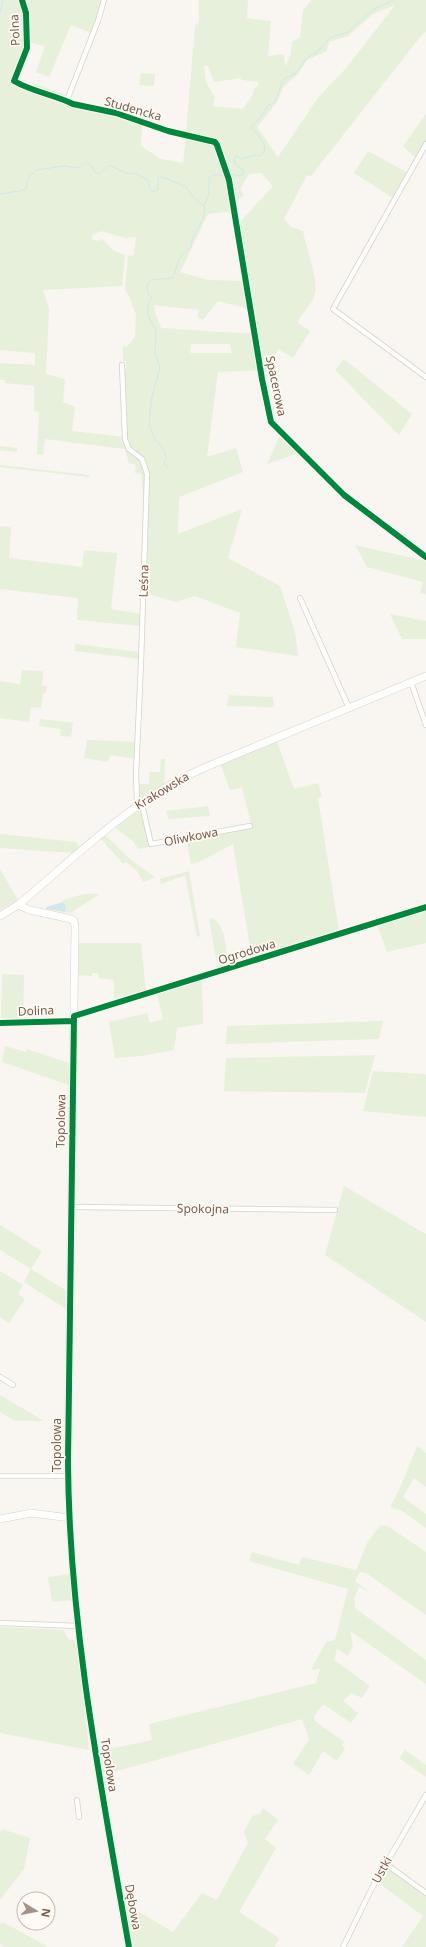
<svg xmlns="http://www.w3.org/2000/svg" width="426" height="1947" font-family="'Noto Sans',sans-serif">
	<rect width="100%" height="100%" fill="#f9f5f0"/>
	<path fill="#e7f0db" fill-rule="evenodd" d="M0,0H20C24,16 30,38 25,54C21,63 16,71 12,80L15,84L59,102L66,101L72,105L142,123L141,146L161,159L183,163L186,137L216,144L229,172L218,141L186,133L195,26L199,22V0H248L247,18L271,21L268,56L284,54L285,67L290,56L292,42L300,37L303,10L312,0H426V33L425,32L417,41L311,176L307,175L284,219L291,227L303,231C305,245 319,281 315,293C313,303 302,314 297,322L310,331L293,358L278,349L264,374L240,222L273,186L261,173L249,174L240,189L244,195L235,202L230,180L232,211L208,214L180,272L208,280L245,281L249,309L218,301L203,320L197,317L199,310L154,305L155,312L161,328L253,334L259,370L218,372L207,457L236,448L243,472L179,497L178,534L242,509L228,558L280,586L295,632L298,656L236,647L240,613L195,596L176,602L148,594L147,597H145L148,472L142,458L130,448L127,439L124,371L126,369V361H123V346L127,347L135,337L136,315L130,298L125,290L128,256L134,255L136,237L125,238L101,231L92,235L93,240L99,241L102,239L114,251L125,255L122,286L43,290L49,308L46,374L65,379L63,402L75,407L72,431L123,437C127,454 131,449 140,460C147,469 146,483 145,494L143,492L141,474L135,473L136,465L129,463L125,449L45,439L43,455L37,454L39,412L34,411V386L5,383L4,380H0V363L35,365V353L0,350ZM395,5L347,67L318,98L278,157L257,127L277,102L284,86L298,74L307,60L327,51L329,42L348,36L373,14ZM204,66H208L214,82L241,78V80L259,82L257,87L254,88L253,94L243,109L213,106L215,98L206,82ZM230,344L232,353H190L191,344Z
		M28,0H102L91,33L71,25L49,77L36,72L45,46L29,42Z
		M141,73L155,74L154,86L139,85Z
		M33,83L66,95L61,98L31,86Z
		M426,114V140L416,158L403,146Z
		M368,151L408,173L393,198L354,173Z
		M344,359L412,414L399,435L335,370Z
		M280,435L299,453L267,464Z
		M0,446L17,448V452L0,450Z
		M0,465L89,475V477L0,467Z
		M0,526L11,527L9,558L82,567L84,550L117,553L111,609L141,614L140,626L77,620L78,598L0,589Z
		M355,545L426,561V594L420,593L423,582L367,567Z
		M390,614L426,621V639H402Z
		M75,644L140,652V659L75,651Z
		M22,670L43,671L42,686H47L46,693H43L41,708L31,707L29,722L0,718V681L20,684Z
		M229,695L273,697L274,707L227,706Z
		M40,719L73,723L71,737L60,736L61,729L39,726Z
		M87,740L136,742V759L110,755L108,762L84,758Z
		M277,742L294,789L318,783L322,796L318,798L339,931L252,959L233,844L201,861L191,864L186,839L252,827L242,788L230,790L221,765Z
		M161,759H165L164,785L138,800V784H149L150,772H160Z
		M208,806L210,816L169,819L166,811Z
		M138,809H141L151,847L138,849L134,842L114,827Z
		M0,834L76,842L79,847L73,853L0,848Z
		M105,835L131,860L155,877L143,882L137,871L126,862L123,864L101,839Z
		M0,869L18,900L0,910Z
		M189,871L200,936L197,937L185,875L161,884L160,879Z
		M84,894H100L70,913L65,912L66,906L63,900Z
		M426,910V943L387,952L377,925Z
		M212,918C228,928 226,951 227,967L218,970L209,919Z
		M78,943H141L146,992L114,1001V980L98,978V973H92V976L78,975Z
		M2,974L24,975L23,1019L1,1018Z
		M202,980L203,1024L177,1028L174,1050L142,1056L115,1058L109,1022L147,1013L150,1023L163,1019L157,994Z
		M383,1021L379,1039L226,1044L227,1026Z
		M5,1046L26,1052L27,1049L69,1063V1085L2,1062Z
		M375,1055L365,1093L224,1091L226,1058Z
		M373,1071L426,1074V1117L363,1111Z
		M344,1186L426,1234V1322L325,1255Z
		M0,1225L42,1251L31,1269L67,1291L66,1309L24,1282L31,1269L0,1250Z
		M0,1271L23,1285L18,1294L25,1299L9,1323L0,1317Z
		M0,1395L44,1421H15L0,1412Z
		M417,1446L426,1453V1487L414,1478L403,1497L426,1514V1528L402,1511L390,1507L400,1488Z
		M381,1525L389,1527L426,1552V1615L366,1573L360,1572L355,1581L371,1593L359,1587L354,1599L355,1608L426,1660V1684L350,1631L353,1646L348,1656L337,1649L334,1660L370,1686L362,1698L351,1693L343,1701L358,1713L351,1723L323,1704L314,1716L315,1721L344,1742L342,1745L345,1749L337,1761L323,1751L309,1775L293,1764L309,1739L302,1719L103,1775L100,1751L152,1740L149,1724L316,1683L320,1669L311,1670L326,1642L335,1640L348,1589L249,1561L252,1552L299,1565L302,1557L356,1570L368,1541Z
		M70,1574L73,1600L52,1602L48,1577Z
		M0,1627L64,1630L68,1639L77,1641L89,1750L0,1733Z
		M405,1750L426,1765V1777L399,1758Z
		M263,1808L278,1820L265,1839L276,1848L239,1912L279,1938L275,1947H132L124,1903L173,1932L202,1893L217,1900L248,1843L244,1832L252,1816L260,1814Z
		M2,1829L30,1838L24,1869L0,1900V1832Z
		M391,1869L426,1895V1947H402L423,1916L379,1883L386,1870Z
		M3,1922L48,1947H5L0,1944V1924Z"/>
	<path fill="#d0e8ea" d="M63,902L66,906L65,912L46,909V907Z"/>
	<g fill="none" stroke-linecap="round" stroke-linejoin="round">
		<path stroke="#d0e8ea" stroke-width="1" d="M0,13L3,0
			M230,174L239,176L244,174L243,170L235,164L234,159L236,156L242,159L254,155L260,156C272,148 258,136 252,128V126L260,118L267,106L275,102L282,83L284,79L296,73L307,58L320,49L330,38L348,32L374,9L393,0
			M0,194L25,190L29,177L36,170L65,166L78,168L86,162L91,165L94,171L99,174L109,165L125,173L137,174L148,180L150,189L153,192L158,189V178L163,177L186,187L192,196L205,207C205,223 190,237 191,247L179,259L173,278L151,280L147,285L148,293L152,298L148,303V316L156,331L155,353L160,367L151,401L149,425L155,439L165,452L166,459L164,464L169,468
			M204,206L209,194V177L214,175H223"/>
		<g stroke="#d7d1cb" stroke-width="6">
			<path id="street" d="M22,0L26,13L27,48L14,81C33,92 55,95 73,104L116,113L168,131L215,142L217,145L229,180L262,379L271,422L344,495L426,557
				M67,100L98,21L104,0
				M426,144L333,309L426,377
				M122,365L125,439L129,449L142,459L147,474L141,663L136,775L137,800L143,809L151,844L250,826
				M300,598L349,708
				M411,682L426,725
				M74,1016L426,907
				M0,1023L74,1021
				M71,1207L335,1210
				M0,1377L13,1385
				M0,1476H68
				M0,1623L79,1626
				M77,1800L79,1817
				M386,1864L426,1893
				M343,1947L372,1888L426,1795"/>
		</g>
		<g stroke="#d9d2cb" stroke-width="8">
			<path id="secondary" d="M18,905L30,910L71,919L74,921L75,927L68,1462C69,1625 101,1787 129,1947
				M0,916L18,905C78,855 133,798 206,767L426,676
				M0,1519L31,1513L70,1518"/>
		</g>
		<use href="#street" stroke="#fefefd" stroke-width="4.5"/>
		<use href="#secondary" stroke="#fefefd" stroke-width="7"/>
		<g stroke="#fffaf3" stroke-width="8">
			<path id="cycleway" d="M22,0L26,13L27,48L14,81C33,92 55,95 73,104L116,113L168,131L215,142L217,145L229,180L262,379L271,422L344,495L426,557
				M0,1023L74,1021
				M129,1947C101,1787 69,1625 68,1462L74,1016L426,907"/>
		</g>
		<use href="#cycleway" stroke="#00873e" stroke-width="6"/>
	</g>
	<g text-anchor="middle" stroke-width="3.5" stroke-linejoin="round" paint-order="stroke">
		<g font-size="12" fill="#7a5c4d" stroke="#fffaf3">
			<text transform="translate(15 30) rotate(-93)" y="4">Polna</text>
			<text transform="translate(133 109) rotate(16)" y="4">Studencka</text>
			<text transform="translate(276 386) rotate(78)" y="4">Spacerowa</text>
			<text transform="translate(144 581) rotate(-88)" y="4">Leśna</text>
			<text transform="translate(162 791) rotate(-31)" y="4">Krakowska</text>
			<text transform="translate(191 837) rotate(-11)" y="4">Oliwkowa</text>
			<text transform="translate(247 952) rotate(-17)" y="4">Ogrodowa</text>
			<text transform="translate(36 1011) rotate(-2)" y="4">Dolina</text>
			<text transform="translate(61 1121) rotate(-89)" y="4">Topolowa</text>
			<text transform="translate(203 1209) rotate(1)" y="4">Spokojna</text>
			<text transform="translate(57 1445) rotate(-90)" y="4">Topolowa</text>
			<text transform="translate(109 1765) rotate(81)" y="4">Topolowa</text>
			<text transform="translate(382 1870) rotate(-61)" y="4">Ustki</text>
			<text transform="translate(133 1907) rotate(80)" y="4">Dębowa</text>
		</g>
	</g>
	<g transform="translate(36 1911) rotate(100)"><circle r="19" fill="#fffaf3" stroke="#cabbb1"/>
	<path d="M0-3L7 15L0 10L-7 15Z" fill="#a69286"/>
	<text y="-6" font-size="11" font-weight="bold" text-anchor="middle" fill="#7a5c4d">N</text>
	</g>
</svg>
